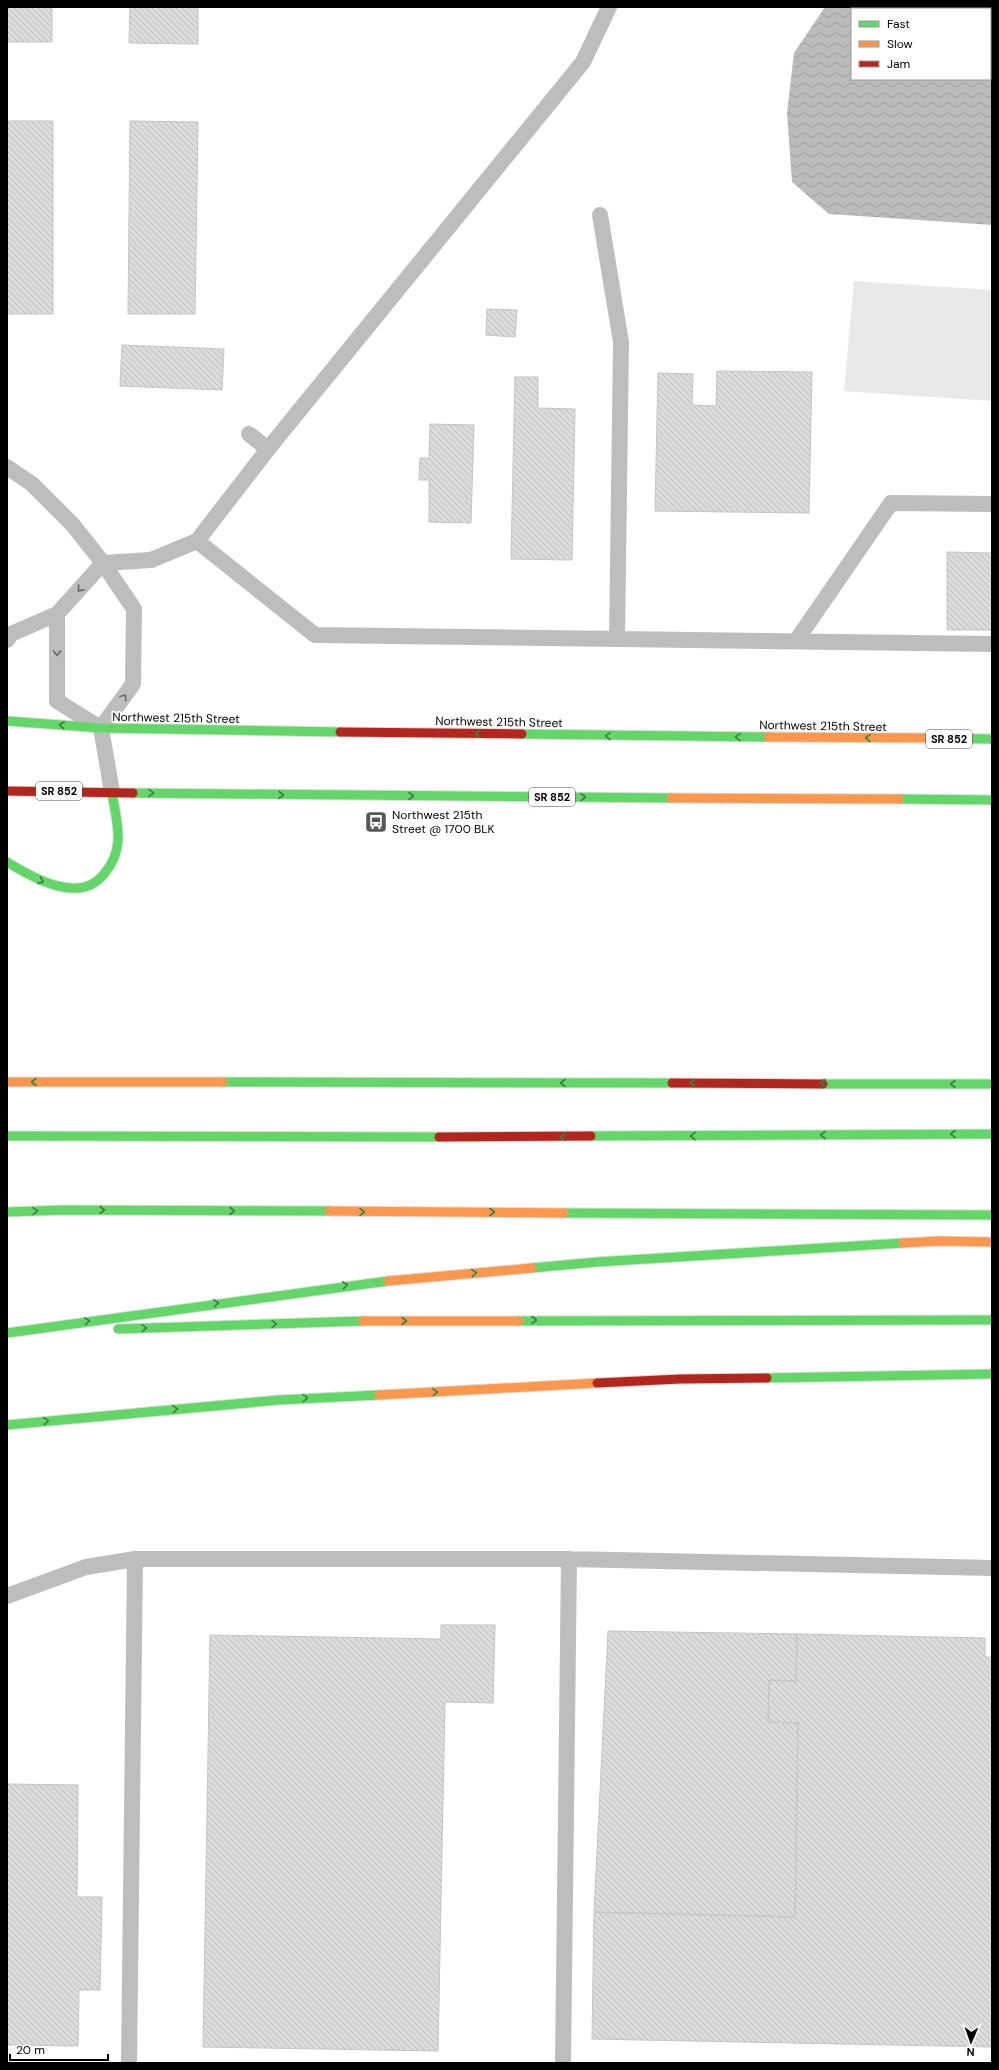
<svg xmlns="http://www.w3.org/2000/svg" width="999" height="2070" font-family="'DM Sans',sans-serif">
	<defs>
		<pattern id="water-waves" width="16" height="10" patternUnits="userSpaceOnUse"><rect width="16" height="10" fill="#bbb"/><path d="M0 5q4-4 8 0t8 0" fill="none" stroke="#9f9f9f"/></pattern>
		<pattern id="building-back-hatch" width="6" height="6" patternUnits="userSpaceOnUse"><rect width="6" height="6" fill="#dcdcdc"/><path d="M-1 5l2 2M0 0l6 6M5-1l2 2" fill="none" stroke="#bbb"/></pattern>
	</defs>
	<rect width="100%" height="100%" fill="#fff"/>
	<path fill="#e9e9e9" d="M854,281L992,290V401L844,391Z"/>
	<path fill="url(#water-waves)" fill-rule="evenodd" d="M825,7H992V225L829,214L792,182L787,113L794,53ZM852,9H990V79H852Z"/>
	<path fill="url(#building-back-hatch)" stroke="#c4c4c4" d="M7,7H52V42H7Z
		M130,7H198V44L129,43Z
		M7,121H53V314H7Z
		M130,121L198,122L195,314H128Z
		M487,309L517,310L515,337L486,335Z
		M122,345L224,349L222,390L120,386Z
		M717,371L812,372L809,513L655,511L658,373L693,374L692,405L716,406Z
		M515,377H538V408L575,409L572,560L511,559Z
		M430,424L474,425L471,523L429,522V480H419L420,458H429Z
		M947,552L992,553V630H947Z
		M441,1625H495L493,1703L445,1702L438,2051L203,2047L210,1635L441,1639Z
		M608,1631L797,1634L796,1681L769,1680L768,1722L798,1723L795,1917L594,1912Z
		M797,1634L985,1638V1657H992V2047L592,2039L594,1912L795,1917L798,1723L768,1722L769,1680L796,1681Z
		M7,1784L78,1785L77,1897H102L100,1990H79L78,2046L7,2045Z"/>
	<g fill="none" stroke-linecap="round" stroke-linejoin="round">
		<g stroke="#dbdbdb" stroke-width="11">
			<path id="fast" d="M7,721L101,728L340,732
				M522,734L768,737
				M933,738L992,739
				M133,793L671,798
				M899,799L992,800
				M7,862C33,878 80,905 104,874C112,865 117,853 118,841C119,824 114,808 112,792
				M223,1082L672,1083
				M823,1084H992
				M7,1136L439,1137
				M591,1136L992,1134
				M7,1212L63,1210L329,1211
				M564,1213L992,1215
				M532,1268L597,1262L903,1243
				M519,1321L992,1320
				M118,1329L363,1321
				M7,1333L388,1281
				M767,1378L992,1374
				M7,1425L279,1400L379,1395"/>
		</g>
		<g stroke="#dbdbdb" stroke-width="11">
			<path id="slow" d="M768,737L933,738
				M671,798L899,799
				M7,1082H223
				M329,1211L564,1213
				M903,1243L940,1241L992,1242
				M388,1281L532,1268
				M363,1321H519
				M379,1395L597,1383"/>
		</g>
		<g stroke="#dbdbdb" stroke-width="11">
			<path id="jam" d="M340,732L522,734
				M7,791L133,793
				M672,1083L823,1084
				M439,1137L591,1136
				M597,1383L680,1379L767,1378"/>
		</g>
		<path stroke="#bdbdbd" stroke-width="16" d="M600,215L621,342L617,639
			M249,434L268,449
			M7,467L32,484L73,525L103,563L134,609L133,684L101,728L112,792
			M197,541L315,635L992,644
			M57,614V701L99,727
			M7,640L11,634L57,614L103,563L151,560L197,541L268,449L583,62L609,7
			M796,641L891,503L992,504
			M7,1596L86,1567L135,1559H569L992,1568
			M129,2063L135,1559
			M563,2063L569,1559"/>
		<use href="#fast" stroke="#63d668" stroke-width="9"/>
		<use href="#slow" stroke="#ff974d" stroke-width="9"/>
		<use href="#jam" stroke="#b3261e" stroke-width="9"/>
	</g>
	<defs><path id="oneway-chevron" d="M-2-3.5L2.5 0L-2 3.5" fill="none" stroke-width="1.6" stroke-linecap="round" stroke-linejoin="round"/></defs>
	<g stroke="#686868">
		<use href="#oneway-chevron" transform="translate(80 589) rotate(132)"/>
		<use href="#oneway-chevron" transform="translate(57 653) rotate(90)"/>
		<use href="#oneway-chevron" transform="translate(124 697) rotate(-54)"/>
	</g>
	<g stroke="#3b803e">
		<use href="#oneway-chevron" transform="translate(62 725) rotate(-175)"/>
		<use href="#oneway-chevron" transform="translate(478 734) rotate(-179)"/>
		<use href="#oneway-chevron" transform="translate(608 736) rotate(-179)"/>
		<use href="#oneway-chevron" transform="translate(738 737) rotate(-179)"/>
		<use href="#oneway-chevron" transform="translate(868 738) rotate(-179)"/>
		<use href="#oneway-chevron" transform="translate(151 793) rotate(1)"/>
		<use href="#oneway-chevron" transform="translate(281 795)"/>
		<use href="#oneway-chevron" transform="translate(411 796)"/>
		<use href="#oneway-chevron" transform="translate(583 797)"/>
		<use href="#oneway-chevron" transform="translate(41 881) rotate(22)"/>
		<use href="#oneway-chevron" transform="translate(34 1082) rotate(-180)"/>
		<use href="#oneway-chevron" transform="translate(563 1083) rotate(-180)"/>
		<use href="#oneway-chevron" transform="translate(693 1083) rotate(-180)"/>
		<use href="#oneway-chevron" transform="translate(823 1083) rotate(-180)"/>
		<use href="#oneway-chevron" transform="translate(953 1084) rotate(-180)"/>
		<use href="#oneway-chevron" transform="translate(953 1134) rotate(180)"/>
		<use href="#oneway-chevron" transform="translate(823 1135) rotate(180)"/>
		<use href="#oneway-chevron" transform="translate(693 1136) rotate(180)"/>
		<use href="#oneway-chevron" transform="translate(563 1137) rotate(180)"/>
		<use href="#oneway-chevron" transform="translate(102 1210)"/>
		<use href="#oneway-chevron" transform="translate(35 1211) rotate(-2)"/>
		<use href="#oneway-chevron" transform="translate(232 1211)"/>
		<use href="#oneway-chevron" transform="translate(362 1212)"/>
		<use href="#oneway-chevron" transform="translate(492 1212)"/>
		<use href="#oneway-chevron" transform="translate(474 1273) rotate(-5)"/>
		<use href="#oneway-chevron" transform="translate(345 1285) rotate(-8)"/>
		<use href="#oneway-chevron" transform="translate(216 1303) rotate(-8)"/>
		<use href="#oneway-chevron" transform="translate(534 1320)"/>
		<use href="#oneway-chevron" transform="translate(87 1321) rotate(-8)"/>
		<use href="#oneway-chevron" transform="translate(404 1321)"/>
		<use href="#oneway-chevron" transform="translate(274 1324) rotate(-2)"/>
		<use href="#oneway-chevron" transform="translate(144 1328) rotate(-2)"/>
		<use href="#oneway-chevron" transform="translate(435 1392) rotate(-3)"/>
		<use href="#oneway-chevron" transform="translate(305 1398) rotate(-3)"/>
		<use href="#oneway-chevron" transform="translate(175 1409) rotate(-5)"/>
		<use href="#oneway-chevron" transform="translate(46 1421) rotate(-5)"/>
	</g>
	<defs>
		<g id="bus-square" transform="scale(1.15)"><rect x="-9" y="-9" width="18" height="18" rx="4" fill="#595959" stroke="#fff"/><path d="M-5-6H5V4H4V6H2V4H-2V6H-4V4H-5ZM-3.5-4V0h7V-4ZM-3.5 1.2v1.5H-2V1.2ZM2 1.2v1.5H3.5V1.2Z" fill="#fff"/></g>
	</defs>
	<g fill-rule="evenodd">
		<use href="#bus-square" x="376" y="822"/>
	</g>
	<g text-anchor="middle" stroke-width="3.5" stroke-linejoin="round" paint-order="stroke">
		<g fill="#fff" stroke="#4c4c4c" stroke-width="1">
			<rect x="926" y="730" width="46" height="18" rx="3"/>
			<rect x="36" y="782" width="46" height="18" rx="3"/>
			<rect x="529" y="788" width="46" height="18" rx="3"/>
		</g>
		<g font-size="11" font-weight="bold" fill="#000">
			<text x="949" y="743">SR 852</text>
			<text x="59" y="795">SR 852</text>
			<text x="552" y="801">SR 852</text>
		</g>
		<g font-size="12" fill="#000" stroke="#fff">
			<text transform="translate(176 718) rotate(1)" y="4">Northwest 215th Street</text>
			<text transform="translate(499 722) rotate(1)" y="4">Northwest 215th Street</text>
			<text transform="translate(823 726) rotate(1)" y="4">Northwest 215th Street</text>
		</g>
		<g font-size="12" fill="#000" stroke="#fff" text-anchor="start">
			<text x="392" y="819">Northwest 215th<tspan x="392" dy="14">Street @ 1700 BLK</tspan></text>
		</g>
	</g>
	<rect width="999" height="2070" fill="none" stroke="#000000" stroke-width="16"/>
	<rect x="851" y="8" width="140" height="72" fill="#ffffff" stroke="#999999"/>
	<rect x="859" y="21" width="20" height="6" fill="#63d668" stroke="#999999"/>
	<text x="887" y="28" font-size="12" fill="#000000">Fast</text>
	<rect x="859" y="41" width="20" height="6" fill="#ff974d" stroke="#999999"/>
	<text x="887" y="48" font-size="12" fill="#000000">Slow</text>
	<rect x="859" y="61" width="20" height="6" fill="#b3261e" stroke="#999999"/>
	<text x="887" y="68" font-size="12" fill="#000000">Jam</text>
	<g transform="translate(971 2042) rotate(182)" stroke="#ffffff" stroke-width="3" paint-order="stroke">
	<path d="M0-3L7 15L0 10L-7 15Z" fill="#000000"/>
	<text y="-6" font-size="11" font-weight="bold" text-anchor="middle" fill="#000000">N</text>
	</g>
	<path d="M10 2054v6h98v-6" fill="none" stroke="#000000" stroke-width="2"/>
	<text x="16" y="2054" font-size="12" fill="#000000" stroke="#ffffff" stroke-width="3" paint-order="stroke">20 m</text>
</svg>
